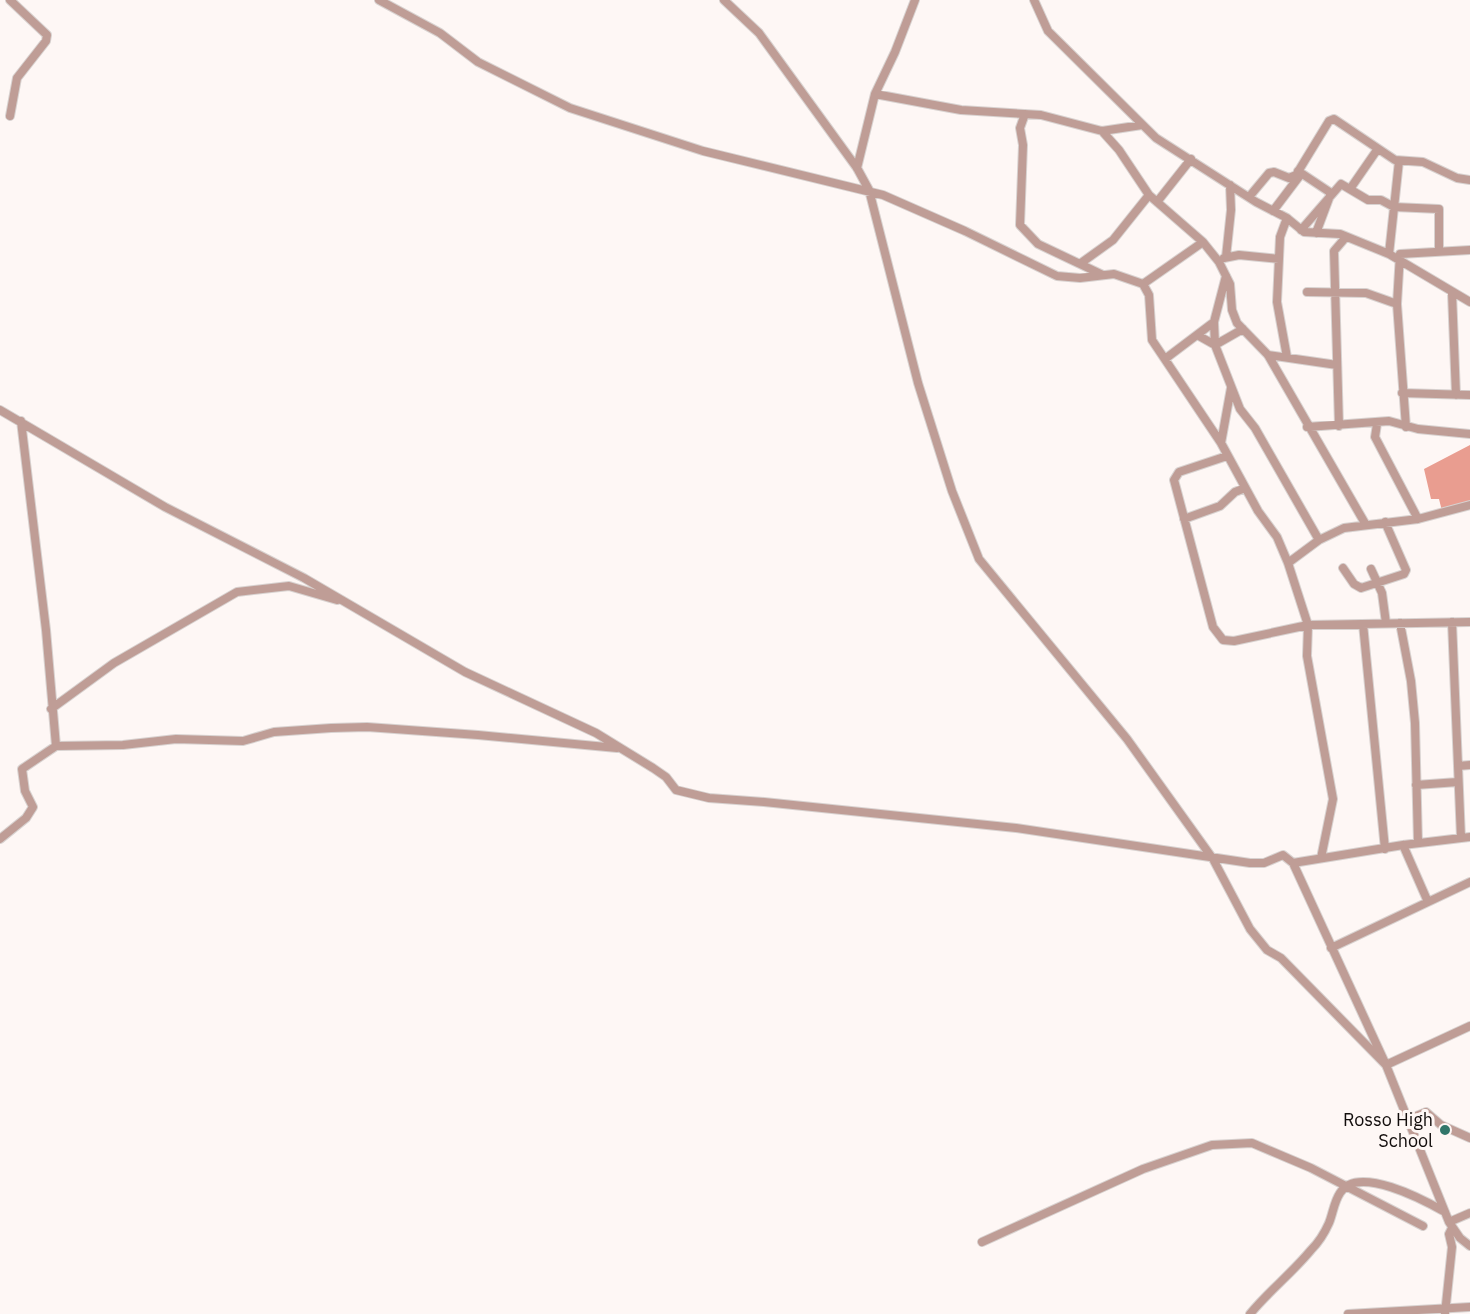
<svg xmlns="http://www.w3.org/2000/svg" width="1470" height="1314" font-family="'IBM Plex Sans',sans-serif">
	<rect width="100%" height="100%" fill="#fef7f5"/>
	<path fill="#e99d90" d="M1470,445V502L1442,511L1439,499H1431L1424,469Z"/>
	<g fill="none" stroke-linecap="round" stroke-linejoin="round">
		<g stroke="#d8d2d0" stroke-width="10">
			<path id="minor" d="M10,0L47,35L46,41L17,78L10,116
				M379,0L440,33L478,62L570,108L703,151L883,195L965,231L1057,276L1080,278L1114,274L1143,284L1149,295L1152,340L1221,443
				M724,0L759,33L857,168L869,190L918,383L952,491L979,559L1127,739L1213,859L1250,929L1267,950L1281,958L1386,1065
				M1034,0L1048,31L1156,138L1256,202L1287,218L1304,232L1340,234L1389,254L1470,302
				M875,94L961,110L1041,115L1102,131L1142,125
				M1025,114L1020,128L1023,145L1020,225L1038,244L1103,275
				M1102,131L1119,150L1149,195L1203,242L1219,262L1230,284L1232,310L1237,323L1268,355L1366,525
				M857,168L875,94L895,52L915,0
				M1298,171L1331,193L1316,233
				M1350,189L1377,150
				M1249,197L1269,173L1274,172L1289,178L1296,175L1329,121L1334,119L1395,160L1423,162L1457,178L1470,180
				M1157,202L1191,159
				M1273,211L1301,174
				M1287,218L1280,237L1277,302L1287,357
				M1301,230L1341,184L1368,200H1381L1394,207L1439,209V251
				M1389,254L1399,161
				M1226,257L1231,210L1230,185
				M1224,258L1239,255L1279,259
				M1081,263L1113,240L1149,195
				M1143,284L1203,242
				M1307,292L1366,293L1397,304
				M1452,293L1456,395
				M1214,322L1215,345L1243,329
				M1199,336L1215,345L1240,409L1255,428L1319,540
				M1268,355L1337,365
				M1165,359L1214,322L1226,276
				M1231,388L1221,443L1258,511L1277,537L1288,563L1308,625L1307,656L1333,799L1321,858
				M1402,393L1470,395
				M0,410L165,507L304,578L465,672L596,733L653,768L666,777L676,790L709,798L764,802L1016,828L1250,863H1264L1283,855L1293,863L1403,845L1470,837
				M21,421L46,630L56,746
				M1377,424L1375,437L1418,519
				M1339,426L1334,251L1346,237
				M1307,427L1389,421L1418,429L1470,434
				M1406,427L1397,304L1400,254L1470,250
				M1227,456L1179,472L1174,480L1213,627L1223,640L1234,641L1308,625L1470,622
				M1184,519L1220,506L1235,492L1245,488
				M1288,563L1319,540L1344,528L1418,519L1470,505
				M1343,568L1354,584L1361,588L1404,574L1406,570L1385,522
				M1371,569L1382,593L1386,623
				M1452,622L1461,838
				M1400,623L1411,681L1415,723L1418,843
				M1363,624L1385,849
				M51,709L114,663L237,592L289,586L337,600
				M1458,766L1470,765
				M1416,785L1458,782
				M0,839L26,818L33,807L25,791L22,769L56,746L123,745L176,739L243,741L274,732L331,728L367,727L478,735L617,748
				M1403,845L1428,902
				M1293,863L1386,1065L1449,1222L1460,1238L1470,1246
				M1331,948L1470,882
				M1386,1065L1470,1026
				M1409,1119L1426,1112L1441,1125L1470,1138
				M1449,1222L1470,1213
				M982,1242L1143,1169L1212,1145L1252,1143L1311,1168L1423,1226
				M1250,1314C1269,1291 1292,1273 1311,1250C1318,1243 1325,1232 1329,1223C1333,1213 1334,1202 1340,1193C1357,1164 1424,1200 1445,1212
				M1348,1314L1470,1307
				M1445,1314L1452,1247L1449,1234L1452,1228"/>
		</g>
		<use href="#minor" stroke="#bf9d96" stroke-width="8"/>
	</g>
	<circle fill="#31766a" stroke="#fef7f5" stroke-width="2" cx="1445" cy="1130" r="6"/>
	<g text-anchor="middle" stroke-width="6" stroke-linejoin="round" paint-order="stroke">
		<g font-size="18" fill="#120d0c" stroke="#fef7f5" text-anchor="end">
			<text x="1433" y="1126">Rosso High<tspan x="1433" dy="21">School</tspan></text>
		</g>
	</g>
</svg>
